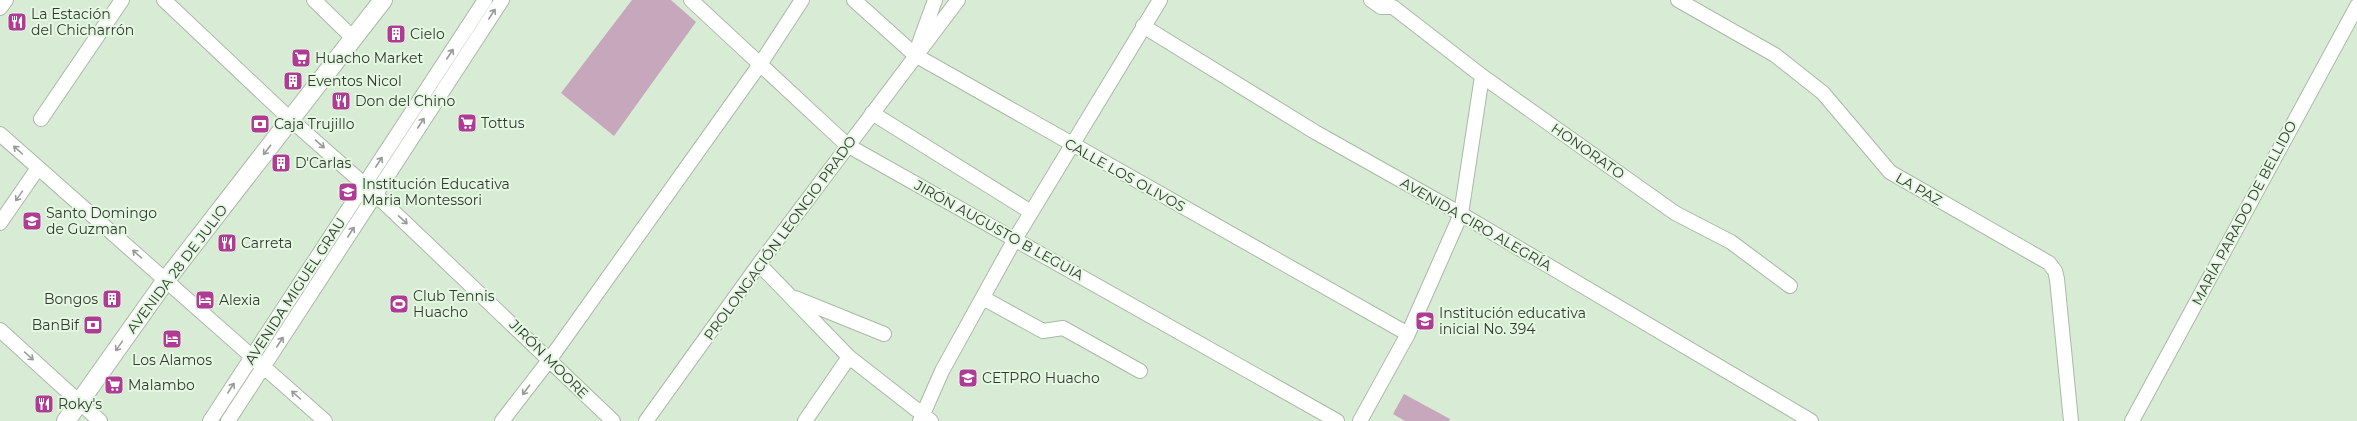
<svg xmlns="http://www.w3.org/2000/svg" width="2357" height="421" font-family="Montserrat,sans-serif">
	<rect width="100%" height="100%" fill="#d8ebd5"/>
	<path fill="#c6a7bb" d="M632,0H671L696,22L614,136L561,93Z
		M1404,394L1450,419L1449,421H1405L1393,414Z"/>
	<g fill="none" stroke-linecap="round" stroke-linejoin="round">
		<g stroke="#a8baa5" stroke-width="16">
			<path id="minor" d="M164,0L290,119L375,194L613,421
				M314,0L353,38
				M691,0L847,145L1337,421
				M854,0L915,55L1408,334
				M1371,0L1381,7H1393
				M1678,0L1775,55L1823,93L1890,172L2049,263L2055,271L2057,279L2071,421
				M1393,7L1482,76L1675,213L1731,242L1790,286
				M0,8L6,0
				M1143,26L1315,132L1461,214L1811,421
				M919,44L935,0
				M872,113L1031,212
				M41,119L122,0
				M0,134L325,421
				M0,223L38,168
				M759,264L849,357L931,421
				M795,298L884,334
				M983,298L1043,331L1063,328L1140,371
				M0,330L100,421
				M210,421L485,0
				M228,421L502,0
				M502,421L550,359L761,63L802,0
				M646,421L759,264L958,0
				M805,421L849,357
				M920,421L942,371L1015,239L1160,0
				M1360,421L1408,334L1461,214L1482,76
				M2132,421L2357,6"/>
		</g>
		<g stroke="#a8baa5" stroke-width="20">
			<path id="major" d="M66,421L166,280L383,0"/>
		</g>
		<use href="#minor" stroke="#fff" stroke-width="14"/>
		<use href="#major" stroke="#fff" stroke-width="18"/>
	</g>
	<defs><path id="oneway-shaft" d="M-6 0H5M1.5-3L5.5 0L1.5 3" fill="none" stroke-width="1.6" stroke-linecap="round" stroke-linejoin="round"/></defs>
	<g stroke="#989c98">
		<use href="#oneway-shaft" transform="translate(492 14) rotate(-57)"/>
		<use href="#oneway-shaft" transform="translate(450 54) rotate(-57)"/>
		<use href="#oneway-shaft" transform="translate(421 123) rotate(-57)"/>
		<use href="#oneway-shaft" transform="translate(320 144) rotate(41)"/>
		<use href="#oneway-shaft" transform="translate(18 150) rotate(-138)"/>
		<use href="#oneway-shaft" transform="translate(267 150) rotate(128)"/>
		<use href="#oneway-shaft" transform="translate(379 162) rotate(-57)"/>
		<use href="#oneway-shaft" transform="translate(19 196) rotate(125)"/>
		<use href="#oneway-shaft" transform="translate(403 220) rotate(43)"/>
		<use href="#oneway-shaft" transform="translate(351 232) rotate(-57)"/>
		<use href="#oneway-shaft" transform="translate(137 254) rotate(-139)"/>
		<use href="#oneway-shaft" transform="translate(280 342) rotate(-57)"/>
		<use href="#oneway-shaft" transform="translate(119 346) rotate(125)"/>
		<use href="#oneway-shaft" transform="translate(29 356) rotate(42)"/>
		<use href="#oneway-shaft" transform="translate(231 388) rotate(-57)"/>
		<use href="#oneway-shaft" transform="translate(526 390) rotate(127)"/>
		<use href="#oneway-shaft" transform="translate(296 395) rotate(-138)"/>
	</g>
	<defs>
		<g id="restaurant-square" transform="scale(1)"><rect x="-9" y="-9" width="18" height="18" rx="4" fill="#af3b94" stroke="#e5f8e2"/><path d="M-5-6h1v4h1v-4h1v4h1v-4h1v5L-1.5 .5V6h-2V.5L-5-1ZM5-6V6H3V1.5H1.5Q1.5-4 5-6Z" fill="#fff"/></g>
		<g id="building-square" transform="scale(1)"><rect x="-9" y="-9" width="18" height="18" rx="4" fill="#af3b94" stroke="#e5f8e2"/><path d="M-4-6H4V6H1V3H-1V6H-4ZM-2.5-4.3h1.7v1.8h-1.7ZM.8-4.3h1.7v1.8H.8ZM-2.5-1h1.7V.8h-1.7ZM.8-1h1.7V.8H.8Z" fill="#fff"/></g>
		<g id="supermarket-square" transform="scale(1)"><rect x="-9" y="-9" width="18" height="18" rx="4" fill="#af3b94" stroke="#e5f8e2"/><path d="M-6-5.5h2.5l.6 2H6L4.5 2H-2.5L-4.4-4H-6ZM-1.5 3.2a1.3 1.3 0 1 0 .1 0ZM3 3.2a1.3 1.3 0 1 0 .1 0Z" fill="#fff"/></g>
		<g id="bank-square" transform="scale(1)"><rect x="-9" y="-9" width="18" height="18" rx="4" fill="#af3b94" stroke="#e5f8e2"/><path d="M-6-4H6V4H-6ZM0-2.3a2.3 2.3 0 1 0 0 4.6a2.3 2.3 0 1 0 0-4.6Z" fill="#fff"/></g>
		<g id="school-square" transform="scale(1)"><rect x="-9" y="-9" width="18" height="18" rx="4" fill="#af3b94" stroke="#e5f8e2"/><path d="M0-5L7-2L0 1L-7-2ZM-4 1L0 2.5L4 1V4Q0 6-4 4Z" fill="#fff"/></g>
		<g id="hotel-square" transform="scale(1)"><rect x="-9" y="-9" width="18" height="18" rx="4" fill="#af3b94" stroke="#e5f8e2"/><path d="M-6-4.5h1.5V1H6V5H4.5V3h-9V5H-6ZM-4 0a1.8 1.8 0 1 1 3.6 0ZM.5 0V-2.5h3Q6-2.5 6 0Z" fill="#fff"/></g>
		<g id="stadium-square" transform="scale(1)"><rect x="-9" y="-9" width="18" height="18" rx="4" fill="#af3b94" stroke="#e5f8e2"/><path d="M0-5a6.5 5 0 1 0 0 10a6.5 5 0 1 0 0-10ZM-3.5-1.8h7v3.6h-7Z" fill="#fff"/></g>
	</defs>
	<g fill-rule="evenodd">
		<use href="#restaurant-square" x="17" y="22"/>
		<use href="#building-square" x="396" y="34"/>
		<use href="#supermarket-square" x="301" y="58"/>
		<use href="#building-square" x="293" y="81"/>
		<use href="#restaurant-square" x="341" y="101"/>
		<use href="#supermarket-square" x="467" y="123"/>
		<use href="#bank-square" x="260" y="124"/>
		<use href="#building-square" x="281" y="163"/>
		<use href="#school-square" x="348" y="192"/>
		<use href="#school-square" x="32" y="221"/>
		<use href="#restaurant-square" x="227" y="243"/>
		<use href="#building-square" x="112" y="299"/>
		<use href="#hotel-square" x="205" y="300"/>
		<use href="#stadium-square" x="399" y="304"/>
		<use href="#school-square" x="1425" y="321"/>
		<use href="#bank-square" x="93" y="325"/>
		<use href="#hotel-square" x="172" y="339"/>
		<use href="#school-square" x="968" y="378"/>
		<use href="#supermarket-square" x="114" y="385"/>
		<use href="#restaurant-square" x="44" y="404"/>
	</g>
	<g text-anchor="middle" stroke-width="4" stroke-linejoin="round" paint-order="stroke">
		<g font-size="14" fill="#313930" stroke="#e5f8e2" text-anchor="start">
			<text x="31" y="19">La Estación<tspan x="31" dy="16">del Chicharrón</tspan></text>
			<text x="410" y="39">Cielo</text>
			<text x="315" y="63">Huacho Market</text>
			<text x="307" y="86">Eventos Nicol</text>
			<text x="355" y="106">Don del Chino</text>
			<text x="481" y="128">Tottus</text>
			<text x="274" y="129">Caja Trujillo</text>
			<text x="295" y="168">D'Carlas</text>
			<text x="362" y="189">Institución Educativa<tspan x="362" dy="16">Maria Montessori</tspan></text>
			<text x="46" y="218">Santo Domingo<tspan x="46" dy="16">de Guzman</tspan></text>
			<text x="241" y="248">Carreta</text>
			<text x="413" y="301">Club Tennis<tspan x="413" dy="16">Huacho</tspan></text>
			<text x="98" y="304" text-anchor="end">Bongos</text>
			<text x="219" y="305">Alexia</text>
			<text x="1439" y="318">Institución educativa<tspan x="1439" dy="16">inicial No. 394</tspan></text>
			<text x="79" y="330" text-anchor="end">BanBif</text>
			<text x="172" y="365" text-anchor="middle">Los Alamos</text>
			<text x="982" y="383">CETPRO Huacho</text>
			<text x="128" y="390">Malambo</text>
			<text x="58" y="409">Roky's</text>
		</g>
		<g font-size="14" fill="#313930" stroke="#e5f8e2">
			<text transform="translate(1588 151) rotate(35)" y="5">HONORATO</text>
			<text transform="translate(1125 175) rotate(29)" y="5">CALLE LOS OLIVOS</text>
			<text transform="translate(1919 189) rotate(30)" y="5">LA PAZ</text>
			<text transform="translate(2244 213) rotate(-62)" y="5">MARÍA PARADO DE BELLIDO</text>
			<text transform="translate(1476 224) rotate(30)" y="5">AVENIDA CIRO ALEGRÍA</text>
			<text transform="translate(999 230) rotate(29)" y="5">JIRÓN AUGUSTO B LEGUIA</text>
			<text transform="translate(780 238) rotate(-54)" y="5">PROLONGACIÓN LEONCIO PRADO</text>
			<text transform="translate(177 269) rotate(-53)" y="5">AVENIDA 28 DE JULIO</text>
			<text transform="translate(295 291) rotate(-57)" y="5">AVENIDA MIGUEL GRAU</text>
			<text transform="translate(549 359) rotate(45)" y="5">JIRÓN MOORE</text>
		</g>
	</g>
</svg>
